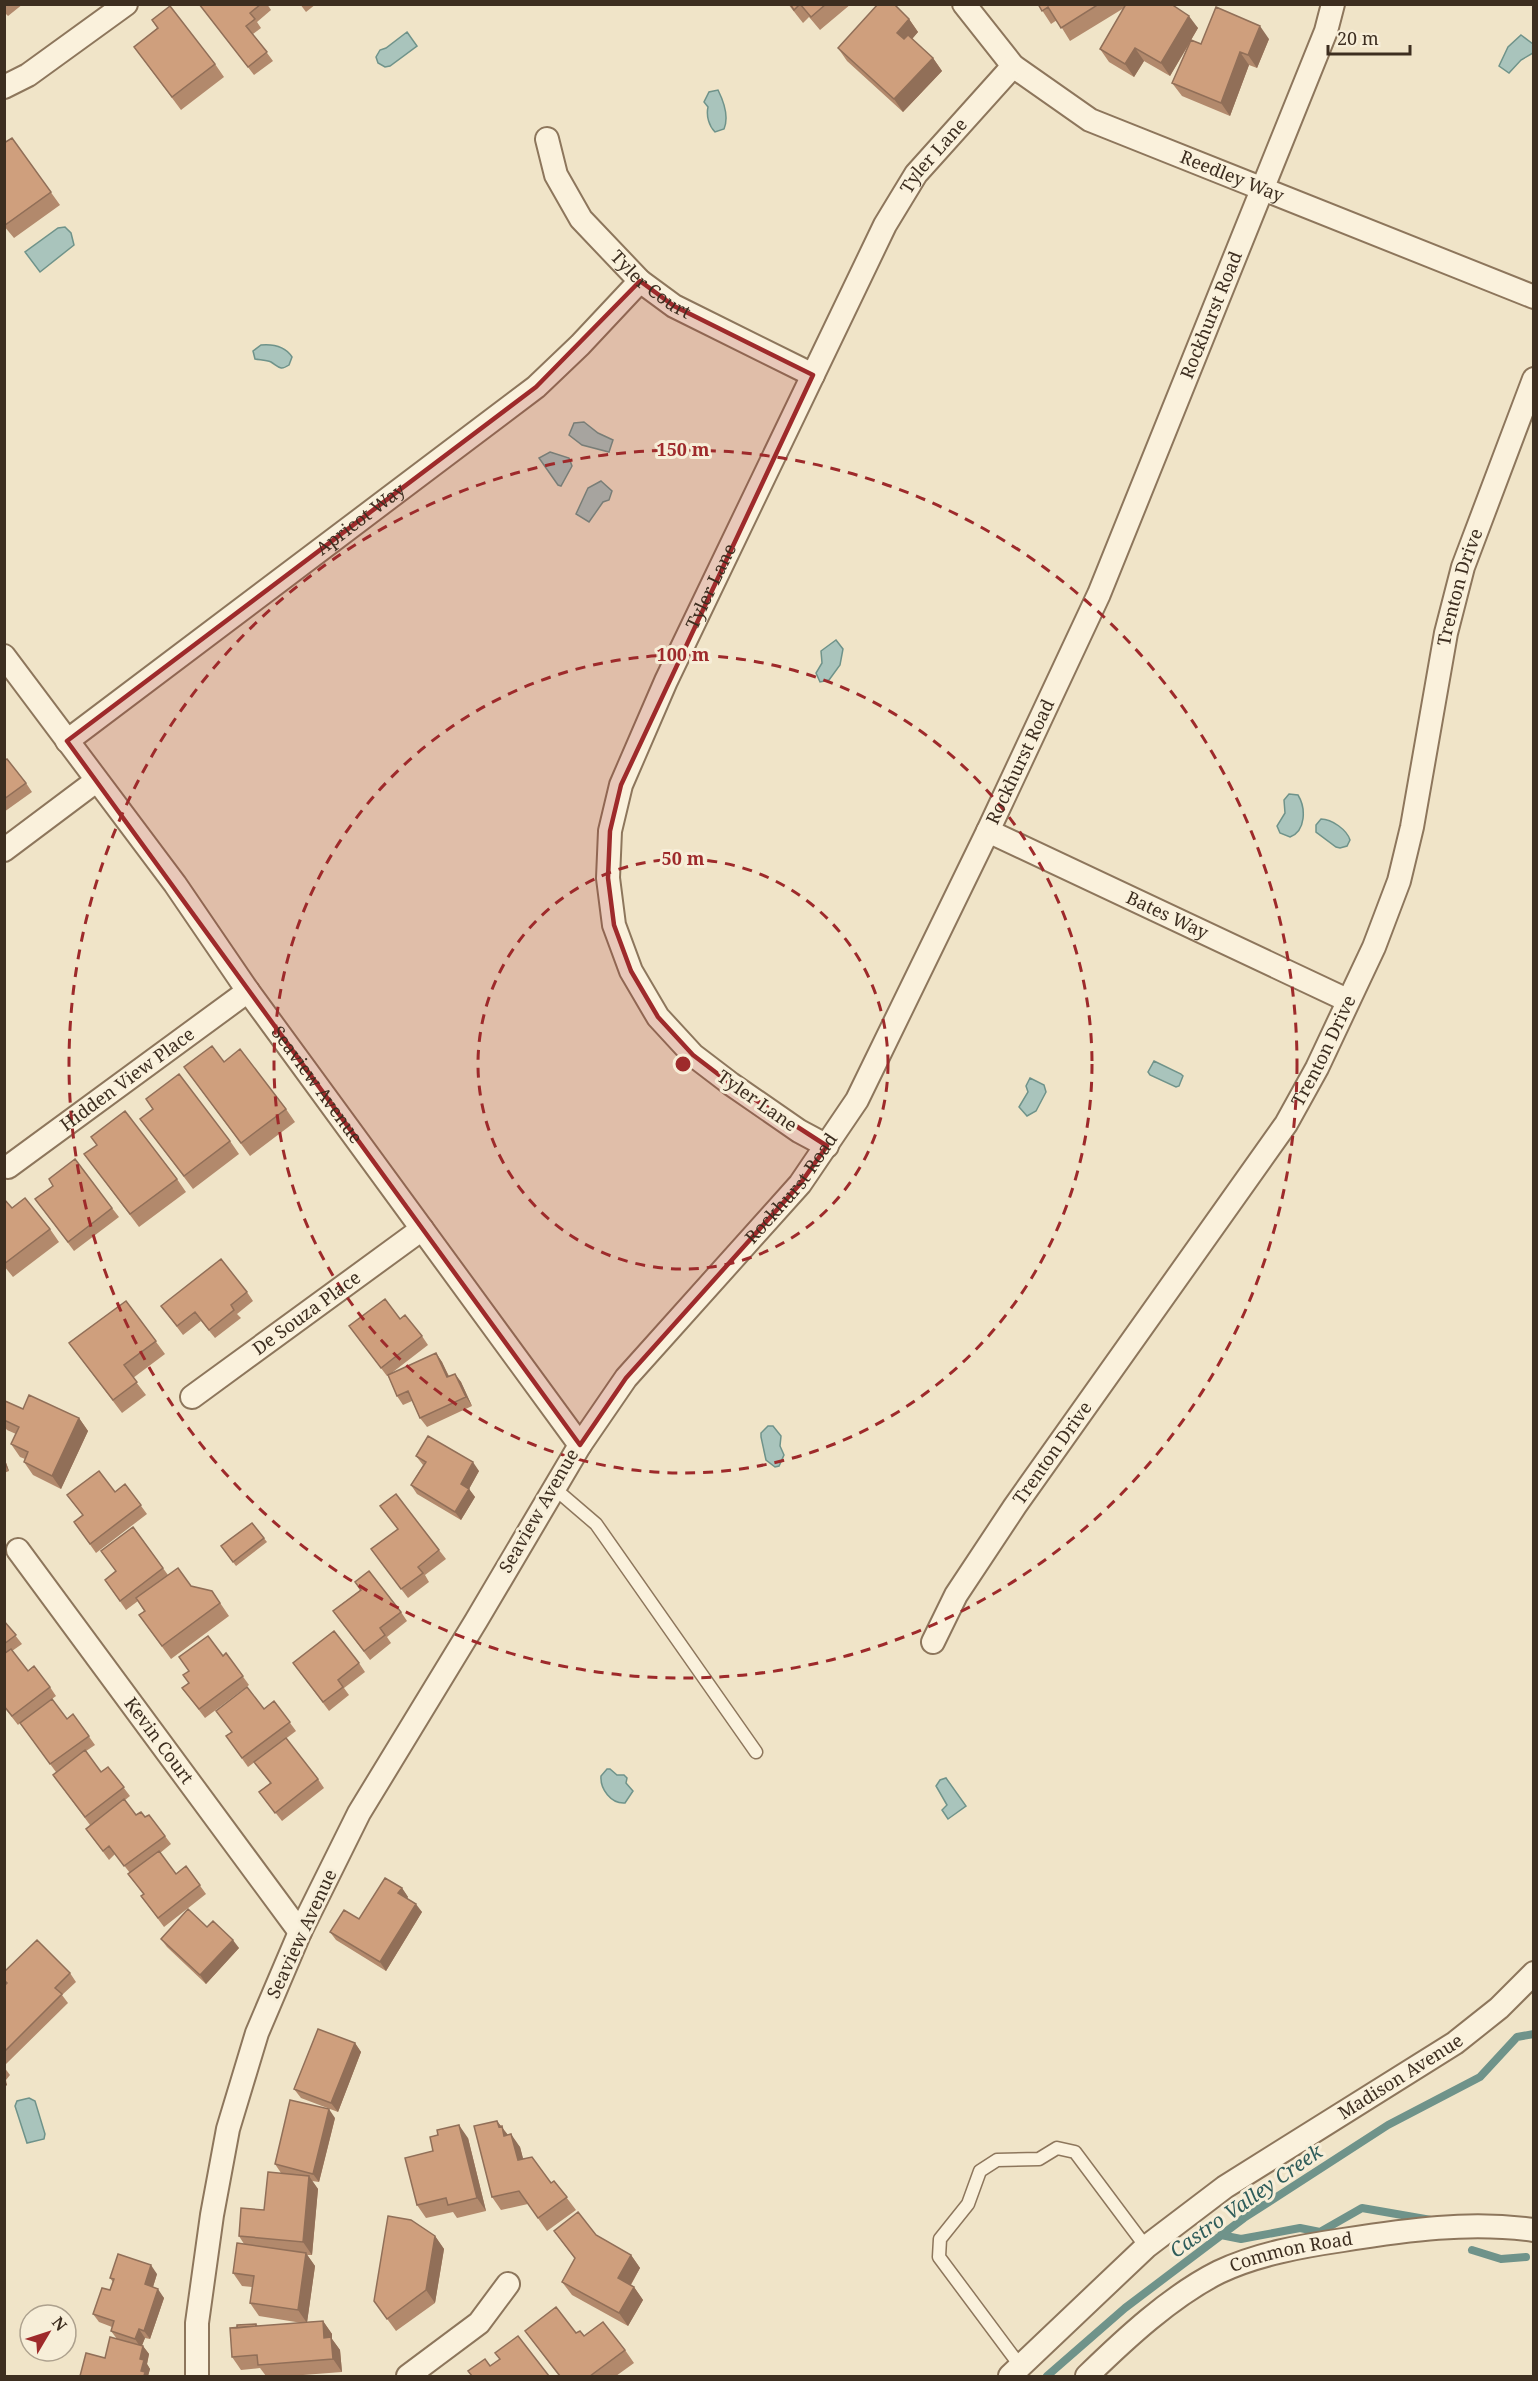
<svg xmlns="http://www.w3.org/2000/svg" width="1538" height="2381" font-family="'Noto Serif',serif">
	<rect width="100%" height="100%" fill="#f0e4c8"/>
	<path fill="#a9c4bc" stroke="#6f938a" stroke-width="1.5" d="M407,32L417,46L390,66L385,67L378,63L376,57L380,50L386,48Z
		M1521,35L1533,44V53L1521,60L1509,73L1499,66L1508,47Z
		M718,90C724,102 729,117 724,129L715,132C709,126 706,116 708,107L704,102L709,92Z
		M65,227L71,233L74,245L40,272L25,252L58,228Z
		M261,345C273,344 285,346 292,357L289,365C280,371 279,367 271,362C266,360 260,360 255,359L253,351Z
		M584,422L598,433L613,440L609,452L582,445L569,435L574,423Z
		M550,452L569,458L572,466L561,486L558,485L539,458Z
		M601,481L612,491L609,500L603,502L589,522L576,514L588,488Z
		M836,640L843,649L840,665L829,680L820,682L816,673L822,663L821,651Z
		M1289,794L1298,795C1306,808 1306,831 1290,837L1280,833L1277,826L1285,813L1284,800Z
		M1321,819C1332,819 1347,830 1350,840L1347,846L1340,848L1336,847L1316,832V825Z
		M1154,1061L1181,1074L1183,1076L1179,1086L1176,1087L1150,1075L1148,1072Z
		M1030,1078L1044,1085L1046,1092L1036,1111L1027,1116L1019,1107L1028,1092L1026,1086Z
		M768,1426H773L781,1436L780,1446L784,1455L779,1466L775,1467L766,1460L761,1437V1433Z
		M607,1769H610L617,1775H624L627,1778L626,1783L633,1791L625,1803C611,1804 600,1789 601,1776Z
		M946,1778L966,1806L948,1819L942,1810L947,1805L936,1786L940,1780Z
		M29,2098L35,2101L45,2134L44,2139L27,2143L15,2106L17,2101Z"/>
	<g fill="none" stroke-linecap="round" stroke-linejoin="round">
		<path stroke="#6f938a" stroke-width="8" d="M1221,2235L1241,2239L1300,2228L1320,2232L1362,2208L1431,2220
			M1472,2250L1501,2259L1526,2257
			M1047,2376L1125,2308L1244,2218L1388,2125L1480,2077L1517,2037L1534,2034"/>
		<g stroke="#8d765c" stroke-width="15">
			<path id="lane" d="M554,1488L596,1524L756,1752
				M1021,2367L939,2257L940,2239L968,2204L980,2171L997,2160L1039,2159L1057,2148L1075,2152L1146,2247"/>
		</g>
		<g stroke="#8d765c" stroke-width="26">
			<g id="street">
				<path id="s1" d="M964,4L1013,66L1090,120L1534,297"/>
				<path d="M4,87L28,75L126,4"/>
				<path id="s2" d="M547,139L556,175L581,219L640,281L674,306L813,375"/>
				<path id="s3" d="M4,656L175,884L248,991L580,1445L476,1621L359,1813L300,1932L257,2033L228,2129L212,2215L197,2323V2376"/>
				<path id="s4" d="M67,741L536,387L580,345L640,281"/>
				<path id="s5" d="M988,831L1347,1000"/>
				<path d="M4,850L96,781"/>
				<path id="s6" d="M827,1146L799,1131L731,1084L693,1055L658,1017L631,971L614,925L608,878L610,831L621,785L666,681L885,225L916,174L1013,66"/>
				<path id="s7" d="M8,1167L248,991"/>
				<path id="s8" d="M192,1397L422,1229"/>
				<path id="s9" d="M580,1445L626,1378L800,1184L857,1100L988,831L1099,594L1326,31L1333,4"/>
				<path id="s10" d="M18,1550L300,1932"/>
				<path id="s11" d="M933,1642L956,1595L1015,1506L1286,1124L1317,1068L1374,947L1399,881L1412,827L1446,633L1463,567L1534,379"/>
				<path d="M408,2376L479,2323L508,2284"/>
				<path id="s12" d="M1010,2376L1146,2247L1225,2187L1455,2043L1499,2008L1534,1973"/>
				<path id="s13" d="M1087,2376C1125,2339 1171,2296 1219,2272C1257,2254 1302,2246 1343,2240C1407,2230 1469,2221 1534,2230"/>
			</g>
		</g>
		<use href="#lane" stroke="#faf1dc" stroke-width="12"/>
		<use href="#street" stroke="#faf1dc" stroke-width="22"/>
	</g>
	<path fill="#b2896c" d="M4,4H23L8,16L4,12Z
		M199,4H267L271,10L257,22L261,28L253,34L273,61L254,75Z
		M300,4H316L306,12Z
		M788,4H851L820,30L809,17L803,23Z
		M1038,4H1171L1198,28L1191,40L1201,44L1269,39L1257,68L1249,65L1230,116L1182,96L1172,83L1188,46L1170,76L1144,61L1134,77L1109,62L1100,49L1124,8L1070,41L1057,20L1051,24Z
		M909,19L918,32L912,39L933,58L942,71L903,112L847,61L838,48Z
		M152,20L215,64L224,77L181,110L134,47L157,28Z
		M12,138L60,205L14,238L4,226V143Z
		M4,761L26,783L32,792L4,812Z
		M224,1062L286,1109L295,1122L250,1156L184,1067Z
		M140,1119L230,1141L239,1154L193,1189Z
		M84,1154L177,1179L186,1192L139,1227Z
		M4,1199L12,1208L50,1229L59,1242L13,1277L4,1266Z
		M35,1199L112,1208L119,1217L74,1251Z
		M247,1292L253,1301L237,1314L241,1318L215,1338L201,1321L183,1335L161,1306Z
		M126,1301L165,1354L133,1378L146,1395L122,1413L69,1343Z
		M400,1319L422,1336L428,1345L389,1375L436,1353L442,1362L449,1376L455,1374L461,1382L472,1406L427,1427L420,1418L412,1401L403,1405L397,1396L388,1376H387L349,1326Z
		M4,1402L23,1409L79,1418L88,1431L61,1489L33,1475L24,1462L25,1459L20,1457L11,1444L16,1434L7,1430L4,1426Z
		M416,1456L479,1471L469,1489L475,1497L461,1520L417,1494L411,1485L423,1465Z
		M4,1457L9,1471L4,1473Z
		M125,1484L147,1514L96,1553L74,1522L83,1516L67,1495L115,1492Z
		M252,1523L267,1542L236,1566L221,1546Z
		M133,1527L168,1575L191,1586L212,1591L229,1616L171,1659L139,1615L144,1611L138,1601L126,1610L105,1580L116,1571Z
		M398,1529L439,1550L446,1559L425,1575L429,1582L408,1598L371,1549Z
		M355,1582L401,1612L407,1621L387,1637L391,1643L370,1660L333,1611L360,1590Z
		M4,1621L22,1644L12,1651L28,1671L50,1687L56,1696L41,1707L67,1719L73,1714L95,1745L86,1751L101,1772L108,1767L130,1796L125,1800L136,1815L145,1817L149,1815L171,1844L160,1853L176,1874L186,1866L206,1894L164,1927L141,1896L144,1895L128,1874L130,1873L115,1854L109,1860L92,1837L90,1825L59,1783L56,1772L20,1723L18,1725L4,1707Z
		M226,1653L249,1685L205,1718L182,1688Z
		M293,1663H359L365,1672L344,1688L349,1695L329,1711Z
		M274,1701L296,1731L248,1767L226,1736Z
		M254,1762L318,1779L324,1788L282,1821L259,1792L270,1783Z
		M402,1888L408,1897L407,1898L422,1912L386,1971L336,1940L330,1932L359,1919Z
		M207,1927L239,1948L206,1984L167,1947L161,1939Z
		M4,1972L70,1973L76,1982L62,1995L68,2003L4,2066V1986L6,1984L4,1982Z
		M355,2043L361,2052L338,2112L301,2098L294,2089Z
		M4,2067L10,2075L6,2080L7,2085L4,2087Z
		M335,2118L319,2182L312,2181L318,2189L312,2255H307L315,2266L307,2322L323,2321L332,2334V2339L340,2350L342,2372L290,2376H266L260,2368L241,2370L232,2357L237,2328L256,2324L258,2326L302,2323L259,2316L250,2303L252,2287L242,2286L233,2273L244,2244L239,2236L264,2210L286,2174L281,2173L275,2164Z
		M497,2121L508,2135L520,2147L523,2159L551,2183L554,2181L576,2210L547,2231L528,2204L501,2210L492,2197Z
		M468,2138L486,2211L457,2218L453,2212L426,2218L417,2205L433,2151Z
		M554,2231L596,2235L631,2255L640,2268L631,2285L634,2287L643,2300L628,2326L572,2295L562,2282L575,2259Z
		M435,2236L444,2249L435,2303L396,2331L374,2301Z
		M157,2274L153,2287L164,2298L150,2339L145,2338L142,2345L149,2354L147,2364L150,2369L148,2376H80L105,2358L117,2339L111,2331L112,2327L99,2322L93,2314L110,2290L113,2282L110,2278Z
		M525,2331L584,2336L625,2350L634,2363L616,2376H559Z"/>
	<path fill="#916f58" d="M1189,16L1198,28L1170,76L1161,63Z
		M909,19L918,32L906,46L897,33Z
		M1260,26L1269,39L1257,68L1248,55Z
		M1135,48L1144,61L1134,77L1125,64Z
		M1240,52L1249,65L1230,116L1221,103Z
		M933,58L942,71L903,112L894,99Z
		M436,1353L442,1362L453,1386L447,1377Z
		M455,1374L461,1382L472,1406L466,1397Z
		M79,1418L88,1431L61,1489L52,1476Z
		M4,1457L9,1471L4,1464Z
		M473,1462L479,1471L469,1489L475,1497L461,1520L455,1512L461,1484Z
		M402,1888L408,1897L405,1902L398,1893Z
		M416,1904L422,1912L386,1971L380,1962Z
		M233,1940L239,1948L206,1984L200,1975Z
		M355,2043L361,2052L338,2112L331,2103Z
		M4,2078L7,2085L4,2087Z
		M329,2109L335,2118L319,2182L313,2174Z
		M497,2121L511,2139L513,2149L499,2127Z
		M459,2125L468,2138L486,2211L477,2198Z
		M511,2134L520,2147L527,2173L518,2160Z
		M309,2176L318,2189L312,2255L303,2242Z
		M435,2236L444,2249L435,2303L426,2290Z
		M306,2253L315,2266L307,2323L298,2310Z
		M631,2255L640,2268L627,2291L618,2278Z
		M151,2265L157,2274L151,2293L145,2284Z
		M634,2287L643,2300L628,2326L619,2313Z
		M158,2289L164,2298L150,2339L144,2331Z
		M323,2321L332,2334V2339L340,2350L342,2372L333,2359L324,2338Z
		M139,2329L145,2338L141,2348L135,2339Z
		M143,2346L149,2354L147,2364L150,2369L148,2376H144L141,2371L140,2359Z"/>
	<path fill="#cf9f7d" stroke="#916f58" stroke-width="1.5" d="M199,4H261L250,13L255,19L246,26L267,52L248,67Z
		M790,4H800L794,10Z
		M800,4H826L811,17Z
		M878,4H894L909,19L897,33L904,39L908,35L933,58L894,99L838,48Z
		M1038,4H1099L1061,28L1048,7L1042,11Z
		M1126,4H1171L1189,16L1161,63L1135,48L1125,64L1100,49Z
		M170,6L215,64L172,97L134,47L158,28L152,20Z
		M1216,7L1260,26L1248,55L1240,52L1221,103L1172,83L1191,40L1201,44Z
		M12,138L51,192L5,225L4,143Z
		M7,759L26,783L4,799V761Z
		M212,1046L224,1062L240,1049L286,1109L241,1143L184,1067Z
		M179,1074L230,1141L184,1176L140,1119L153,1109L146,1099Z
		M125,1111L177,1179L130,1214L84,1154L97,1145L91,1137Z
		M75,1159L112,1208L68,1242L35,1199L53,1186L49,1179Z
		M25,1198L50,1229L4,1264V1199L12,1208Z
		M221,1259L247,1292L231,1305L234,1310L209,1330L195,1312L177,1326L161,1306Z
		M385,1299L400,1319L405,1315L422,1336L381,1368L349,1326Z
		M126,1301L156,1341L124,1365L137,1382L113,1400L69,1343Z
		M436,1353L447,1377L455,1374L466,1397L420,1418L408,1391L397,1396L388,1375Z
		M29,1395L79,1418L52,1476L24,1462L28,1452L11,1444L19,1427L4,1420V1402L5,1401L23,1409Z
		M428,1436L473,1462L461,1484L469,1489L455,1512L411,1485L426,1462L416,1456Z
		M99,1471L115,1492L125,1484L141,1505L90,1544L74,1522L83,1515L67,1495Z
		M396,1494L439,1550L418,1567L423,1573L401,1589L371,1549L398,1529L380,1506Z
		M252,1523L264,1538L233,1562L221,1546Z
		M133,1527L163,1568L120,1601L105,1580L116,1571L101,1551Z
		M178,1568L191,1586L212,1591L220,1603L162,1646L139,1615L145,1611L136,1598Z
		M369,1571L401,1612L380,1628L385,1635L364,1651L333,1611L361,1590L355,1582Z
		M4,1621L16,1635L4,1644Z
		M334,1631L359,1663L338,1680L343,1687L323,1702L293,1663Z
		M208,1636L223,1656L226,1653L243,1676L199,1709L182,1688L189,1683L183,1675L189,1671L179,1657Z
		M11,1649L28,1671L34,1666L50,1687L12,1716L4,1706V1654Z
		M247,1687L264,1709L274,1701L290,1722L242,1758L226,1736L232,1732L216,1711Z
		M52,1699L67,1719L73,1714L89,1736L50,1764L20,1723Z
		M286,1738L318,1779L275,1813L259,1792L271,1783L254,1762Z
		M85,1750L101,1772L108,1767L124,1787L85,1817L53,1775Z
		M124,1799L136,1815L141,1812L145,1817L149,1815L165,1836L124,1866L109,1846L103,1851L86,1829Z
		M159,1851L176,1874L186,1866L200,1885L158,1918L141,1896L144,1894L128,1874Z
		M385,1878L402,1888L398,1893L416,1904L380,1962L330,1932L344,1910L359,1919Z
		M188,1909L207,1927L213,1921L233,1940L200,1975L161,1939Z
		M37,1940L70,1973L55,1988L62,1994L4,2052V1986L7,1983L4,1980V1972Z
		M318,2029L355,2043L331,2103L294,2089Z
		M290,2100L329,2109L313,2174L275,2164Z
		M497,2121L499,2127L502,2126L504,2136L511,2134L518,2160L532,2157L551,2183L554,2181L567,2197L538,2218L519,2191L492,2197L474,2126Z
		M459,2125L477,2198L448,2205L446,2198L417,2205L405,2158L433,2151L430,2137L438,2135L437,2130Z
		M268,2172L309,2176L303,2242L239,2236L241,2208L264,2210Z
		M578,2212L596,2235L631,2255L618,2278L634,2287L619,2313L562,2282L575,2258L554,2231Z
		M388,2216L411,2220L435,2236L426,2290L387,2319L374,2301Z
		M237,2243L306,2253L298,2310L250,2303L254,2276L233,2273Z
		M118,2254L151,2265L145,2284L158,2289L144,2331L139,2329L135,2339L111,2331L114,2321L93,2314L102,2288L110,2290L114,2279L110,2278Z
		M556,2307L576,2333L580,2331L584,2336L603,2322L625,2350L590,2376H560L525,2331Z
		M323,2321L324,2338L331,2337L333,2359L258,2365L257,2355L232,2357L230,2328Z
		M256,2324V2326L237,2328V2325Z
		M518,2336L549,2376H472L468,2371L485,2359L490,2366L500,2359L495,2353Z
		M110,2337L143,2346L140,2359L144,2360L141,2371L145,2372L144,2376H80L86,2353L105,2358Z"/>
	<path fill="#9e2a2b" fill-opacity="0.2" stroke="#9e2a2b" stroke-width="4.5" stroke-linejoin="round" d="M640,281L674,306L813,375L621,785L610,831L608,878L614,925L631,971L658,1017L693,1055L731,1084L827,1146L800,1184L626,1378L580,1445L67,741L536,387Z"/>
	<g fill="none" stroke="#9e2a2b" stroke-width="3" stroke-dasharray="10 8">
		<circle cx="683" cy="1064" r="205"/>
		<circle cx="683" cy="1064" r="409"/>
		<circle cx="683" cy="1064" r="614"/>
	</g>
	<g text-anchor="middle" stroke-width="6" stroke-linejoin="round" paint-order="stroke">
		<g font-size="18" fill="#3d2e20" stroke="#f7eed8">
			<text dy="6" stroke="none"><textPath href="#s6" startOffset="1162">Tyler Lane</textPath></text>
			<text dy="6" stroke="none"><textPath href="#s1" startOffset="326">Reedley Way</textPath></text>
			<text dy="6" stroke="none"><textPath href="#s2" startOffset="184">Tyler Court</textPath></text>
			<text dy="6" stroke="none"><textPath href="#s9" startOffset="1305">Rockhurst Road</textPath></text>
			<text dy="6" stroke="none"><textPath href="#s4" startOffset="368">Apricot Way</textPath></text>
			<text dy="6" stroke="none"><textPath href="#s6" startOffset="676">Tyler Lane</textPath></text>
			<text dy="6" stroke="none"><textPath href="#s11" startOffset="1196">Trenton Drive</textPath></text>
			<text dy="6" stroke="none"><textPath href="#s9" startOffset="819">Rockhurst Road</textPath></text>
			<text dy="6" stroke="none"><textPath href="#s5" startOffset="198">Bates Way</textPath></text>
			<text dy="6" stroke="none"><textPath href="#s11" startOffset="710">Trenton Drive</textPath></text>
			<text dy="6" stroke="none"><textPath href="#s7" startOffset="148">Hidden View Place</textPath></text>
			<text dy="6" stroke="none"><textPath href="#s3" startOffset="531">Seaview Avenue</textPath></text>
			<text transform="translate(757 1101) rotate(35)" y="6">Tyler Lane</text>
			<text dy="6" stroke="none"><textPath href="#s9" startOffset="333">Rockhurst Road</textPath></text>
			<text dy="6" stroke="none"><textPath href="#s8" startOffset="142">De Souza Place</textPath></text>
			<text dy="6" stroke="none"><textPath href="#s11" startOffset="224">Trenton Drive</textPath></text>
			<text transform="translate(539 1511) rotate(-60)" y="6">Seaview Avenue</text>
			<text dy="6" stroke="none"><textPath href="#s10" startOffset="237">Kevin Court</textPath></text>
			<text transform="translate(302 1934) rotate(-65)" y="6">Seaview Avenue</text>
			<text dy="6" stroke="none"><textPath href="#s12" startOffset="494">Madison Avenue</textPath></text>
			<text dy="6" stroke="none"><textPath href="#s13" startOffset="244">Common Road</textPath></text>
		</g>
		<g font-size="20" font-style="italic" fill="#2f5d5a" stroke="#f7eed8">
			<text transform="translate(1246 2201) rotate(-35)" y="7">Castro Valley Creek</text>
		</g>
	</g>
	<circle cx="683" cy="1064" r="9" fill="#9e2a2b" stroke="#f7eed8" stroke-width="3"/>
	<g font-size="18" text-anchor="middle" font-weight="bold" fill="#9e2a2b" stroke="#f7eed8" stroke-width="6" stroke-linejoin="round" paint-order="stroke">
		<text x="683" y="456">150 m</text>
		<text x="683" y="661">100 m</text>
		<text x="683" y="865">50 m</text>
	</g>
	<rect width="1538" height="2381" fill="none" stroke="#3d2e20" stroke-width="12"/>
	<g transform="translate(48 2333) rotate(51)"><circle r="28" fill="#f7eed8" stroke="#ada18e" stroke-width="1.5"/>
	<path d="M0-4.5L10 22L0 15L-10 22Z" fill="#9e2a2b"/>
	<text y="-9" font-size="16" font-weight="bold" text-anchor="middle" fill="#3d2e20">N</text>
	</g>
	<path d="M1328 45v9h82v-9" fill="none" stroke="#3d2e20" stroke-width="3"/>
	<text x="1337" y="45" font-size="18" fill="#3d2e20" stroke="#f7eed8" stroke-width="4.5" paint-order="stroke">20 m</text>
</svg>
